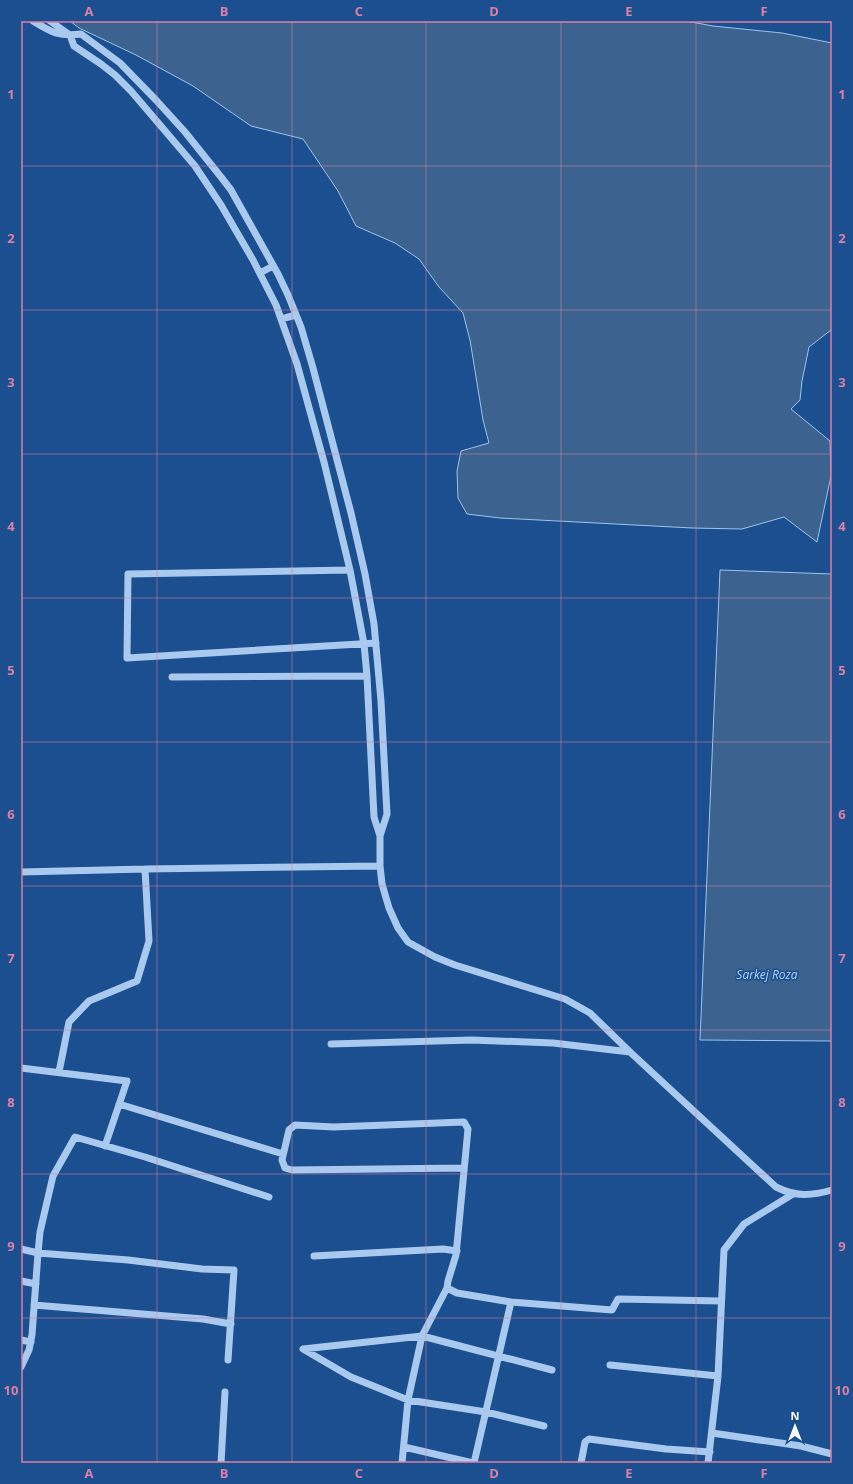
<svg xmlns="http://www.w3.org/2000/svg" width="853" height="1484" font-family="'Open Sans',sans-serif">
	<rect width="100%" height="100%" fill="#1b4f8f"/>
	<path fill="#3c6290" stroke="#9cc4f0" d="M70,21H686L713,26L782,33L832,43V326L831,330L809,347L802,381L800,400L791,409L830,441L831,476L817,542L784,517L742,529L692,528L500,518L467,514L458,498L457,471L461,451L489,443L483,420L470,340L463,313L439,287L419,259L395,243L356,226L338,191L303,139L251,126L193,86L136,55L79,28Z
		M720,570L832,574V1041L700,1040Z"/>
	<g fill="none" stroke-linecap="round" stroke-linejoin="round">
		<path stroke="#a9c9ee" stroke-width="7" d="M33,21C51,32 59,37 81,34L120,63L156,100L185,132L221,177L231,190L278,274L288,295L301,327L313,368L351,513L365,574L374,624L381,701L387,814L380,836
			M50,21L70,35L74,46L101,64L115,75L131,91L195,166L221,205L253,260L276,305L297,364L324,462L350,570L364,644L367,676L374,817L380,836V866L382,884L389,908L398,928L408,942L435,957L455,965L565,999L590,1013L630,1052L776,1187C796,1197 811,1196 832,1190
			M260,273L273,266
			M281,319L296,315
			M350,570L128,574L127,658L376,643
			M172,677L367,676
			M21,872L145,869L380,866
			M331,1044L472,1040L553,1043L630,1052
			M21,1068L127,1081L105,1146
			M59,1072L69,1022L89,1001L137,981L149,941L145,869
			M119,1104L283,1154
			M464,1168L292,1170L285,1168L282,1160L289,1130L295,1125L334,1127L464,1122L468,1129L456,1255L448,1281L447,1288L457,1293L511,1302
			M21,1249L38,1253L32,1335L29,1350L21,1367
			M314,1256L443,1249L457,1251
			M21,1281L36,1284
			M34,1305L203,1319L231,1324
			M21,1340L31,1342
			M228,1360L234,1270L202,1269L128,1260L38,1253L40,1232L53,1176L75,1137L145,1157L269,1197
			M610,1365L718,1376
			M544,1426L486,1412L408,1400L351,1377L303,1349L422,1336L552,1370
			M712,1433L801,1446L832,1454
			M404,1447L473,1463
			M221,1463L225,1392
			M402,1463L408,1400L422,1336L447,1288
			M474,1463L511,1302L612,1310L618,1299L721,1301
			M581,1463L585,1442L589,1439L666,1449L710,1452
			M708,1463L718,1376L724,1250L744,1224L793,1194"/>
	</g>
	<path fill="none" stroke="#dd80a5" stroke-width="1" stroke-opacity="0.55" d="M157,21V1463M292,21V1463M426,21V1463M561,21V1463M696,21V1463M21,166H832M21,310H832M21,454H832M21,598H832M21,742H832M21,886H832M21,1030H832M21,1174H832M21,1318H832"/>
	<g text-anchor="middle" stroke-width="3" stroke-linejoin="round" paint-order="stroke">
		<g font-size="12" font-style="italic" fill="#b5d3f5" stroke="#1b4f8f">
			<text x="767" y="979">Sarkej Roza</text>
		</g>
	</g>
	<rect width="853" height="1484" fill="none" stroke="#1b4f8f" stroke-width="44"/>
	<g transform="translate(795 1426)" stroke="#1b4f8f" stroke-width="3" paint-order="stroke">
	<path d="M0-3L7 15L0 10L-7 15Z" fill="#ffffff"/>
	<text y="-6" font-size="11" font-weight="bold" text-anchor="middle" fill="#ffffff">N</text>
	</g>
	<rect x="22" y="22" width="809" height="1440" fill="none" stroke="#dd80a5" stroke-width="1.5"/>
	<g font-size="13" text-anchor="middle" font-weight="bold" fill="#dd80a5">
		<text x="89" y="16">A</text>
		<text x="224" y="16">B</text>
		<text x="359" y="16">C</text>
		<text x="494" y="16">D</text>
		<text x="629" y="16">E</text>
		<text x="764" y="16">F</text>
		<text x="11" y="99">1</text>
		<text x="842" y="99">1</text>
		<text x="11" y="243">2</text>
		<text x="842" y="243">2</text>
		<text x="11" y="387">3</text>
		<text x="842" y="387">3</text>
		<text x="11" y="531">4</text>
		<text x="842" y="531">4</text>
		<text x="11" y="675">5</text>
		<text x="842" y="675">5</text>
		<text x="11" y="819">6</text>
		<text x="842" y="819">6</text>
		<text x="11" y="963">7</text>
		<text x="842" y="963">7</text>
		<text x="11" y="1107">8</text>
		<text x="842" y="1107">8</text>
		<text x="11" y="1251">9</text>
		<text x="842" y="1251">9</text>
		<text x="11" y="1395">10</text>
		<text x="842" y="1395">10</text>
		<text x="89" y="1478">A</text>
		<text x="224" y="1478">B</text>
		<text x="359" y="1478">C</text>
		<text x="494" y="1478">D</text>
		<text x="629" y="1478">E</text>
		<text x="764" y="1478">F</text>
	</g>
</svg>
